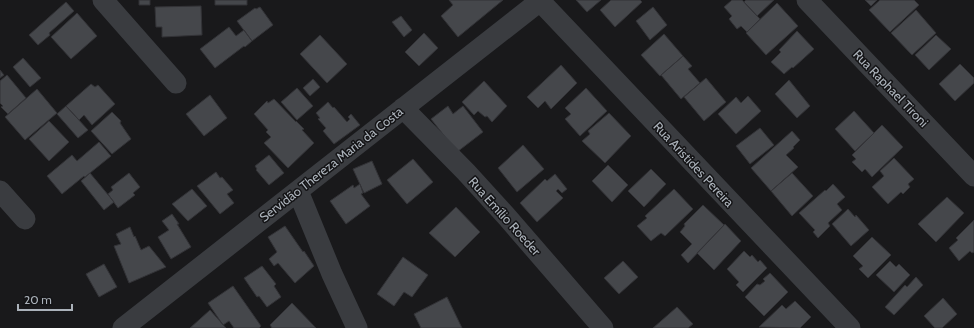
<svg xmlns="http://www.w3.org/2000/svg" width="974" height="328" font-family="Cabin,sans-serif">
	<rect width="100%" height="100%" fill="#19191b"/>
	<path fill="#45474b" stroke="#333337" d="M139,0H150V5H139Z
		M215,0H247V5H215Z
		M449,0H503L458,37L441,16L453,5Z
		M576,0H601L587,12Z
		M611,0H640L642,2L615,27L600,10Z
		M732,0H742L760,19L747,32L741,26L737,29L729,19L732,16L724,7Z
		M746,0H774L757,16L744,2Z
		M865,0H877L871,6Z
		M880,0H914L919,5L890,32L869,10Z
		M66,2L74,11L49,33L50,35L38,45L29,35Z
		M777,3L798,26L766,55L746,33Z
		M201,6L202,35L162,37V27H156L155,7Z
		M260,7L273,25L252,41L237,21L255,8L256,9Z
		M653,7L667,25L650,40L636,21Z
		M916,10L936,33L912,55L891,33Z
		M77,13L97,36L71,59L51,37Z
		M401,16L412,30L404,37L392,22Z
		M229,27L236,36L244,30L252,41L245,47L244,46L215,68L200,49Z
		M797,31L814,49L793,68L792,67L784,74L771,62L781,52L779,50Z
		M424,33L438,48L419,66L405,52Z
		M664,34L683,56L660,76L641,55Z
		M320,35L347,64L327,83L300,54Z
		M936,35L951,49L929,70L915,55Z
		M683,56L692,66L688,69L700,83L681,99L661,75Z
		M23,58L41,78L30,87L13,67Z
		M960,64L974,78V83L955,101L939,84Z
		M561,65L577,83L551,109L545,101L538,108L527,97Z
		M0,70L4,75L0,78Z
		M7,75L26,98L8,114L1,107L3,106L0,103V81Z
		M706,78L726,102L704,121L684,97Z
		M313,79L320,87L310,96L303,88Z
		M789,80L810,106L797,118L775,94Z
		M484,81L507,106L492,122L487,116L485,117L478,111L474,115L462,102Z
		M91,84L95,87L98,85L115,104L92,125L84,115L79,120L66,106Z
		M297,88L313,106L297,120L281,102Z
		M586,88L607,111L580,136L565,119L571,114L565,108Z
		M37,89L57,113L25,140L5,117Z
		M210,95L227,118L204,136L186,114Z
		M748,96L761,111L736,134L718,114L736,97L741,103Z
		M274,99L296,122V121L304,129L302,130L314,143L288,168L264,143L271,137L266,132L268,130L254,114L267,101L268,103Z
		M328,102L333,108L334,107L347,122L350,119L348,117L351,114L360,125L334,144L323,131L326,128L318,119L320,118L316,113Z
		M66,106L88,130L78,138L57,114Z
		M448,106L453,114L463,106L483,132L457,152L431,119Z
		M854,111L874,133L855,151L835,129Z
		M112,112L121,121L120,123L131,139L112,154L91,131Z
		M609,113L631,136L605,163L582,141L590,134L588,131Z
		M49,121L69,142L49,161L29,139Z
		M882,125L903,147L872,177L865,169L862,172L852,162L856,159L852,155Z
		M760,128L774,145L750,164L736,146Z
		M792,131L800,140L793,147L794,148L786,155L798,167L771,191L751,168Z
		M99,142L111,156L85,177L84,176L62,194L47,176L72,155L77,161Z
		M523,145L544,169L517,192L498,168Z
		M269,155L284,173L269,185L256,170L257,169L255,166Z
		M894,158L914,179L908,184L910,187L903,194L901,192L888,204L872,187L884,176L880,171Z
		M413,159L433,182L407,204L387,180Z
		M372,161L382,184L364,193L353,169Z
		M608,165L628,185L612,202L592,181Z
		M651,169L666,184L644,207L628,191Z
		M216,172L220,178L222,177L233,190L227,194L234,203L220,214L197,186Z
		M90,173L114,202L104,210L81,181Z
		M129,173L140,187L133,193L135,195L118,208L108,194L113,190L111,187Z
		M792,173L813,196L792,216L771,191Z
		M555,174L567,189L562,193L558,189L556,191L563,198L537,222L520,203L545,179L547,181Z
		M360,184L363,193L361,194L370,206L346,224L330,201L353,185L354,188Z
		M833,184L845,197L837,204L842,210L828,223L830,226L818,238L813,232L815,230L799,213L825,190L826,191Z
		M192,189L207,206L188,221L172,204Z
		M674,189L693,209L665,236L661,233L651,241L637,226L647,218L645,216Z
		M947,197L964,213L936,242L918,224Z
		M703,205L724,225L688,263L681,255L692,244L680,232L685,226L684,224Z
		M456,207L480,232L455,257L429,233Z
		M848,209L855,217L856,215L869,230L851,246L832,224Z
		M172,214L179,224H177L191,247L171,259L158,237L169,230L162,221Z
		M974,220V252L972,253L970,251L959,261L949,248L958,240L956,238Z
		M725,224L741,241L714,270L697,253Z
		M285,226L303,252L304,251L314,266L295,283L278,263L274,266L269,259L277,252L268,237Z
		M130,227L134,237L135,236L141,250L149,246L166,267L129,283L114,246L121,244L116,234Z
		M872,237L891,255L868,278L859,269L863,266L853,256Z
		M744,251L750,257L752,255L758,262L760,260L767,268L743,292L736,285L739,282L727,269Z
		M403,257L428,275L412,297L404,292L394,306L377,294Z
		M623,261L638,277L619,294L604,278Z
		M890,261L896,267L899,264L910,275L894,292L876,275Z
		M104,264L117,287L99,297L86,274Z
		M262,266L276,284L274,286L281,297L267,307L259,296L257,297L244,278Z
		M770,273L788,292L764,316L745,297L757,284L760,285L765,281L763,279Z
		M916,277L923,285L894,315L885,307L905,285L907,287Z
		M233,286L261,326L259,328H234L229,321L223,325L208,303Z
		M447,297L462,328H421L414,314Z
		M943,298L957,314L942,328H935L924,316Z
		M795,301L811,317L800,328L759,327L782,305L786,309Z
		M292,303L316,328H272L270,325Z
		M677,307L693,324L688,328H653Z
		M210,310L226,328H190Z"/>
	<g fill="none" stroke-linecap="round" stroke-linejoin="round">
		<path stroke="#3a3c40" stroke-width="21" d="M103,0L176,83
			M539,0L850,328
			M807,0L974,176
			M403,108L466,172L507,217L603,328
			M0,191L25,219
			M298,191L332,274L357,328
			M123,328L540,1"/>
	</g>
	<g text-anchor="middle" stroke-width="3" stroke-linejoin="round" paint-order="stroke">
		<g font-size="13" fill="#abb2ba" stroke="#141416">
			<text transform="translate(891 88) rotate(46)" y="5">Rua Raphael Tironi</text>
			<text transform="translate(331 164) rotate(-38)" y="5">Servidão Thereza Maria da Costa</text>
			<text transform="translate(694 164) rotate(47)" y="5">Rua Aristides Pereira</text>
			<text transform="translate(505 216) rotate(48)" y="5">Rua Emílio Roeder</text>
		</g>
	</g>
	<path d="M18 304v6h54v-6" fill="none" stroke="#abb2ba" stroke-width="2"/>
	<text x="24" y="304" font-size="12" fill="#abb2ba" stroke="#141416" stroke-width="3" paint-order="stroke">20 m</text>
</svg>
